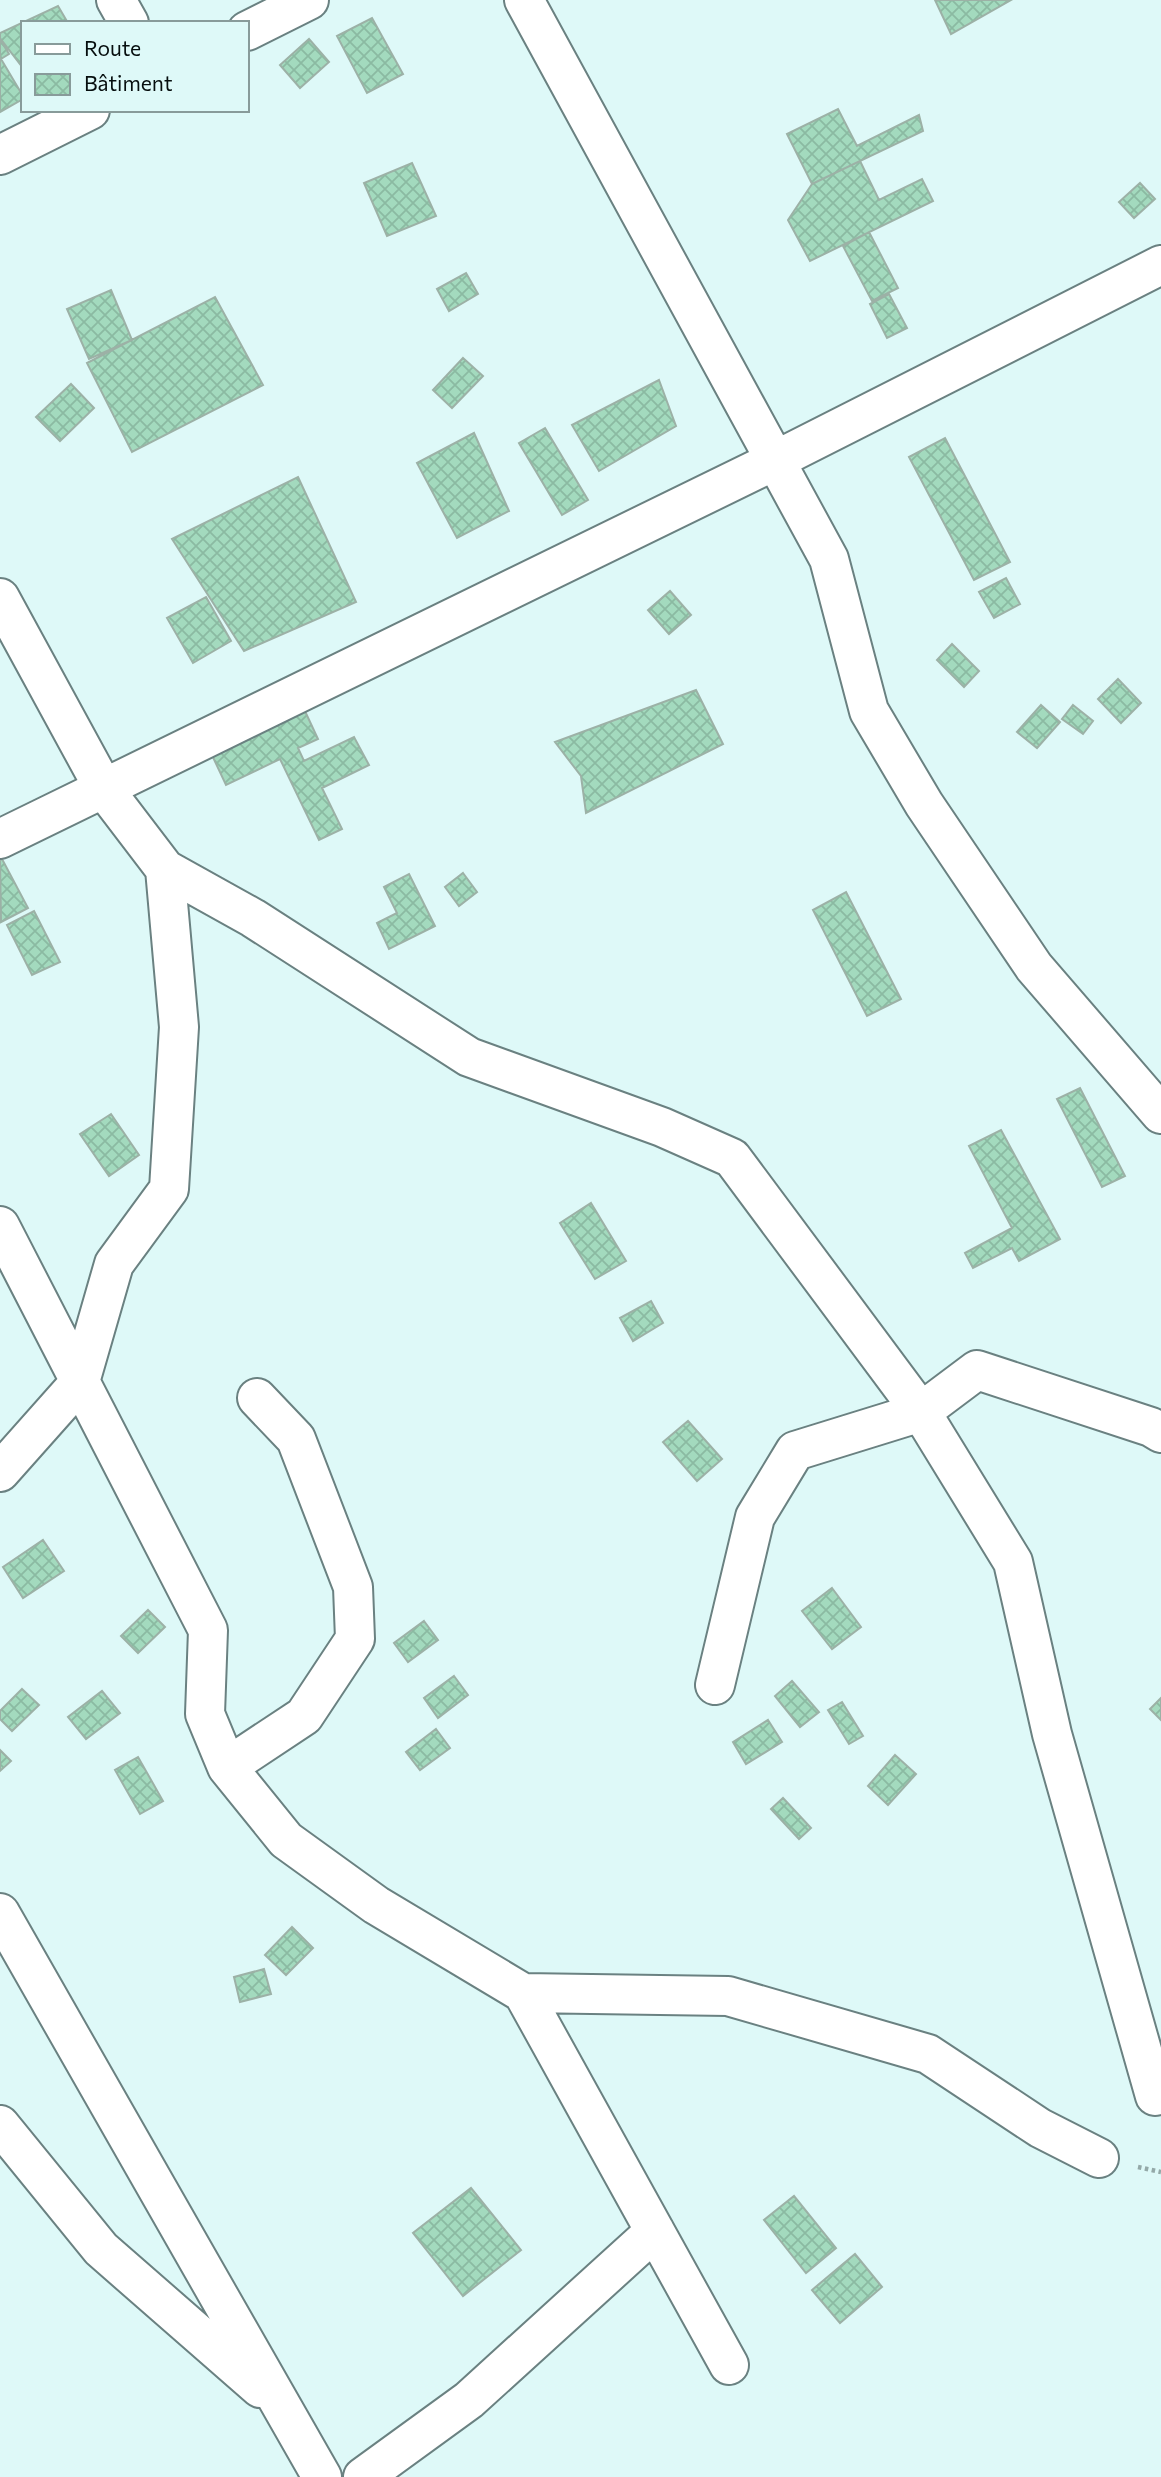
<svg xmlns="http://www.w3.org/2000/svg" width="1161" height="2477" font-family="Commissioner,sans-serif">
	<defs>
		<pattern id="building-cross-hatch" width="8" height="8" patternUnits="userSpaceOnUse" patternTransform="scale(1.75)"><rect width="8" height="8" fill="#a3dabe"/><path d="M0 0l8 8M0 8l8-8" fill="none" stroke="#8bbaa2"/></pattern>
	</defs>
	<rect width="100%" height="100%" fill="#def9f8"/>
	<path fill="url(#building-cross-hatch)" stroke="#9cb1a6" stroke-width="2" d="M935,0H1011L951,34Z
		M58,6L68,23H23V68L0,38V33Z
		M372,18L403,74L367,93L337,36Z
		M0,39L9,54L1,59L23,96V99L0,112Z
		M309,39L329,62L300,88L280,65Z
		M838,109L857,146L919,115L923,131L812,184L787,134Z
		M860,161L879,200L922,179L933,201L810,261L788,220L812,184Z
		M412,163L436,216L387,236L364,183Z
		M1140,183L1155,199L1134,218L1119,202Z
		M869,232L898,288L872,301L843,246Z
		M466,273L478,294L449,311L437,289Z
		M111,290L132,340L89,359L67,309Z
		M889,294L907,328L887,338L870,304Z
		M215,297L263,385L132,452L87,363Z
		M463,358L483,376L452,408L433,390Z
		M659,380L676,426L599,471L572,425Z
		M71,384L94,408L60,441L36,417Z
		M545,428L588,500L562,515L519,443Z
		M474,433L509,511L457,538L417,463Z
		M945,438L1010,562L974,580L909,457Z
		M298,477L356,602L244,651L172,539Z
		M1006,578L1020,604L994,618L979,592Z
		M670,591L691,615L669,634L648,610Z
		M206,597L231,641L193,663L167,618Z
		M952,644L979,671L964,687L937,660Z
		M1118,679L1141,703L1121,723L1098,699Z
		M696,690L723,744L586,813L581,776L555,742Z
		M1041,705L1060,722L1037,748L1017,732Z
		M1073,705L1093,721L1083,734L1062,719Z
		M304,709L318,739L298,748L304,761L354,737L369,765L322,788L342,829L319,840L280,759L226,785L211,753Z
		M2,859L28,908L1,922L0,860Z
		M463,873L477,892L459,906L445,887Z
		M409,874L435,926L389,949L377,923L397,913L384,887Z
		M846,892L901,999L867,1016L813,910Z
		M34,911L60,962L32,975L7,925Z
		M1080,1088L1125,1176L1102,1187L1057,1099Z
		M111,1114L139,1155L109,1176L80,1134Z
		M1001,1130L1060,1239L1019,1261L1012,1248L973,1268L965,1253L1012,1228L969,1146Z
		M591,1203L626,1261L595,1279L560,1223Z
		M651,1301L663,1323L633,1341L620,1318Z
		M688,1421L722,1459L697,1481L663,1442Z
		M43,1540L64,1571L23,1598L3,1567Z
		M832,1588L861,1627L832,1649L802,1611Z
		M148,1610L165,1627L138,1653L121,1636Z
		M424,1621L438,1640L408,1662L394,1643Z
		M454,1676L468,1695L438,1718L424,1698Z
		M792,1681L819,1712L800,1727L775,1696Z
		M22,1689L39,1705L12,1731L0,1719V1711Z
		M102,1691L120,1713L86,1739L68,1717Z
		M1161,1698V1720L1150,1709Z
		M842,1702L863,1736L849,1744L828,1710Z
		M768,1720L782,1742L746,1764L733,1742Z
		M436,1729L450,1748L420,1770L406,1752Z
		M0,1750L11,1761L0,1771Z
		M895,1755L916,1774L888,1805L868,1786Z
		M138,1757L163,1801L140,1814L115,1770Z
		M783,1798L811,1828L799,1839L771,1809Z
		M292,1927L313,1948L286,1975L265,1955Z
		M264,1969L271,1994L240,2002L234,1977Z
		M471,2188L521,2250L463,2296L413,2233Z
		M794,2196L836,2248L806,2273L764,2220Z
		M855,2254L882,2287L840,2323L812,2290Z"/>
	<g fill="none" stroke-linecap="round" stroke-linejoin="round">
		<g stroke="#6a8181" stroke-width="42">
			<path id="minor" d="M116,0L129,23
				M524,0L829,559L869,711L924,804L1034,967L1161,1114
				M247,31L309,0
				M0,155L90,110
				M0,598L104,789L165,869L253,918L469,1057L662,1127L732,1158L921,1412L1013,1562L1052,1734L1155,2096
				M0,839L774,461L1161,265
				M0,1226L208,1630L205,1714L227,1767L286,1840L376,1905L523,1993L729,2365
				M0,1472L80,1382L114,1264L169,1189L179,1027L165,869
				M715,1685L755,1517L795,1451L921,1412L977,1370L1151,1427L1161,1433
				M227,1767L304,1716L355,1639L353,1587L296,1439L257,1398
				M0,1913L322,2477
				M523,1993L728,1996L928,2054L1040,2128L1099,2158
				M0,2125L101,2249L260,2388
				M363,2477L469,2400L655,2231"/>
		</g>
		<path stroke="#94a9a8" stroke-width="4.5" stroke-dasharray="3.5 3.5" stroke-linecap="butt" d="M1138,2167L1161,2172"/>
		<use href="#minor" stroke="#fff" stroke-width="38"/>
	</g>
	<rect x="21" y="21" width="228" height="91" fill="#def9f8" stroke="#889b9a" stroke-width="2"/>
	<rect x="35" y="44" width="35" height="10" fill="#ffffff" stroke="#889b9a" stroke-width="2"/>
	<text x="84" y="56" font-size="21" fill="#060e0e">Route</text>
	<rect x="35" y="74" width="35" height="21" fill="url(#building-cross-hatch)" stroke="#889b9a" stroke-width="2"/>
	<text x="84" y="91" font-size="21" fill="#060e0e">Bâtiment</text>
</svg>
